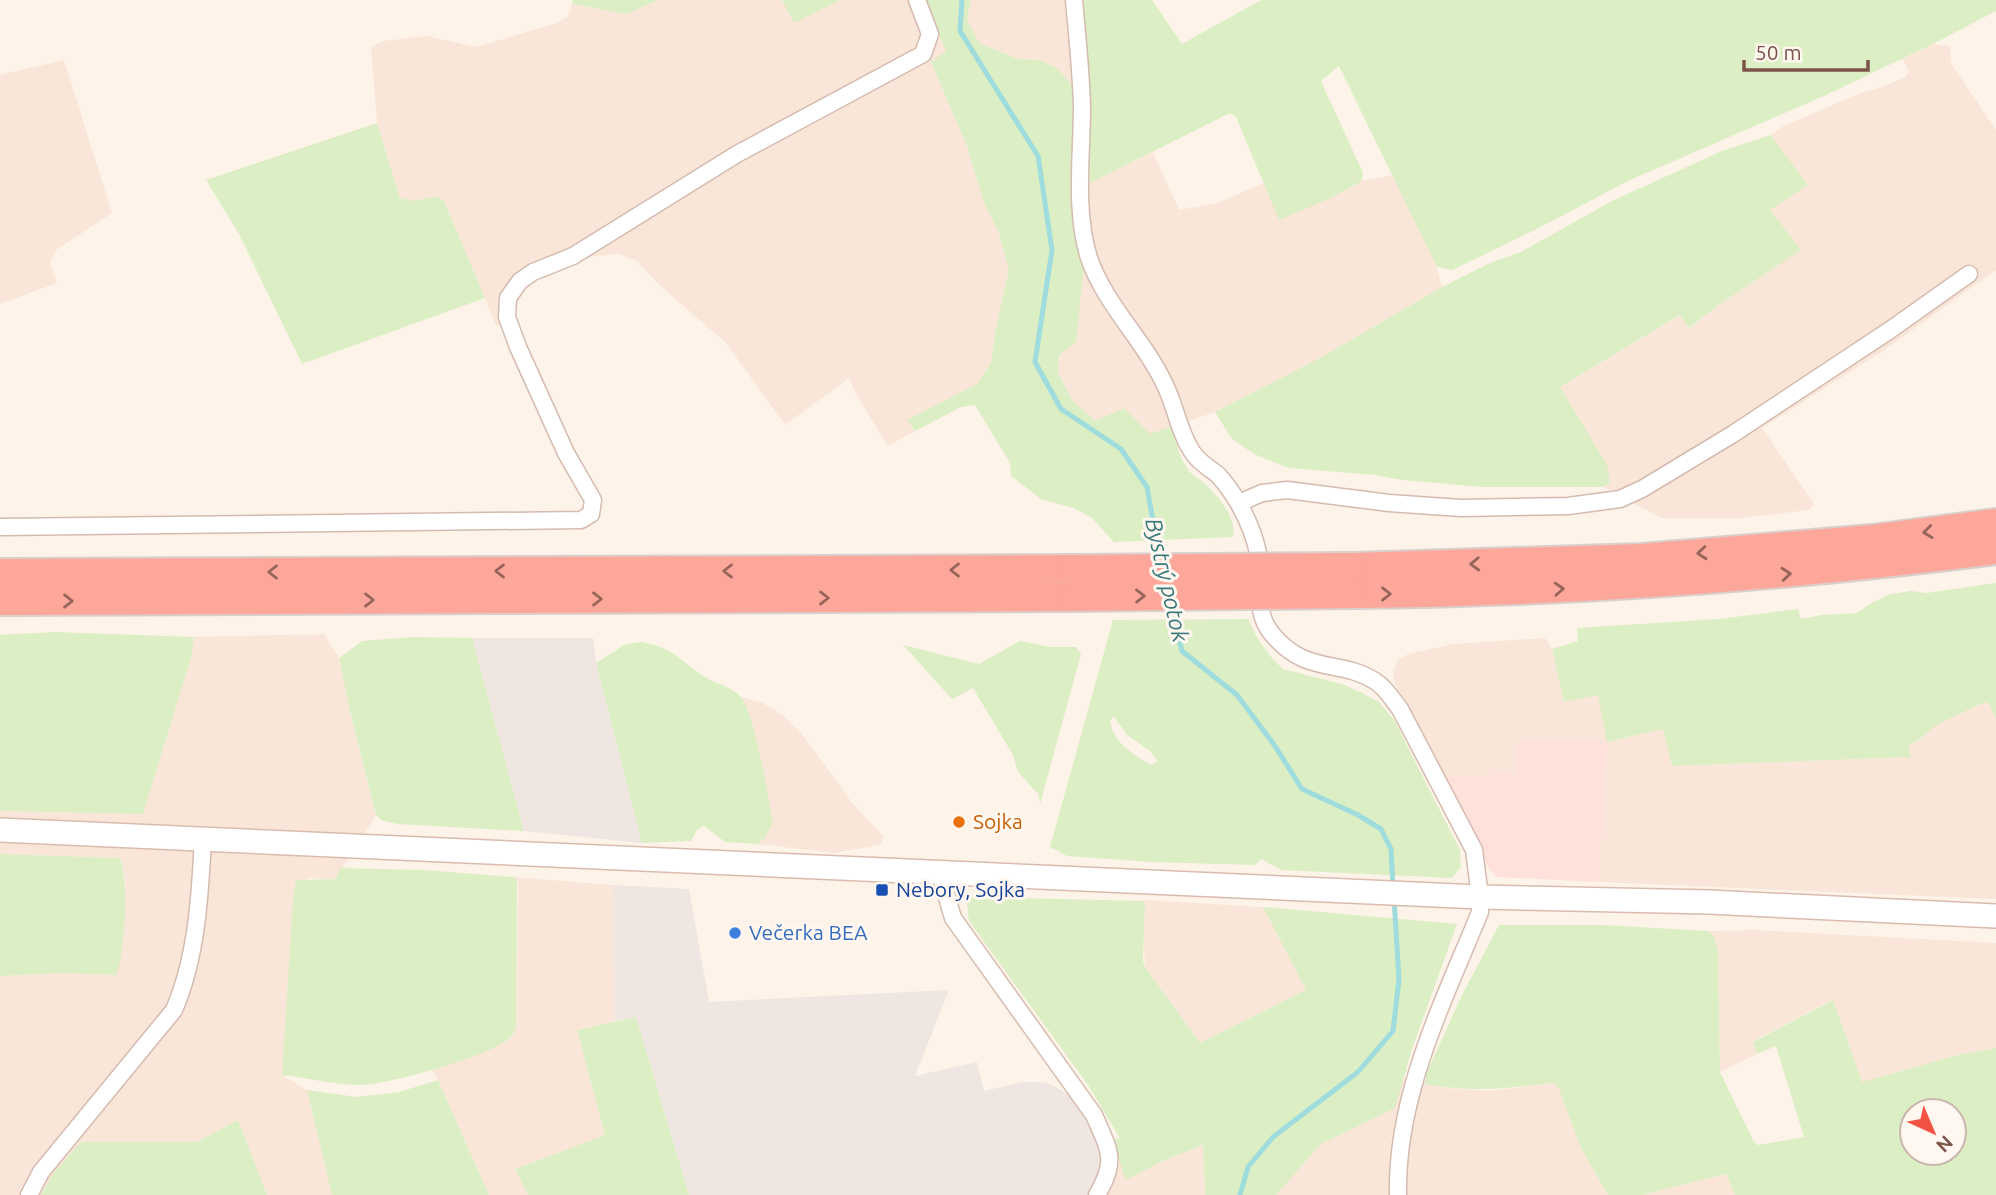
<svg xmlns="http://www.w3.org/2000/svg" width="1996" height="1195" font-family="Ubuntu,sans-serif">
	<rect width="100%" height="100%" fill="#fef3e8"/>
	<path fill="#f9e6d9" d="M658,0H924L946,51L931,62L967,146L984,203L999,233L1009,270L996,327L991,363L977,384L908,420L915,431L888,446L857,396L849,378L785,425L726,343L656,282L637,261L619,254L594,256L540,278L526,286L516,302L515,320L497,327L444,201L437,196L414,201L400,198L377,123L371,47L383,41L427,36L476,47L557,23L568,16L572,4L626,14Z
		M971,0H1084L1082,4L1085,83L1072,85L1057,68L1039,60L1018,59L979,43L967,19Z
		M1933,44L1950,46L1951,63L1996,130V270L1883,351L1762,428L1814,504L1809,510L1741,518H1661L1603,487L1610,483L1560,387L1681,315L1690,328L1720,304L1800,250L1770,210L1808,185L1771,135L1782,127L1863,92L1879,88L1904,78L1909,72L1903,59Z
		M64,60L112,213L56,250L50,262L57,283L0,304V75Z
		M1153,152L1179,210L1218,203L1264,183L1280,219L1329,199L1362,181L1393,175L1434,258L1442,287L1320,358L1215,412L1150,435L1095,421L1072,400L1058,373L1076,187L1090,183Z
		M324,634L339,658L350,711L376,815L335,879L307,878L282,1075L307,1090L332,1195H267L238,1120L197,1142L162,1143L42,1191L41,1195H0V976L63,973L116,975L123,925L125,885L123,865L120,858L0,854V811L143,814L191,658L194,637Z
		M1545,638L1552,649L1564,701L1598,694L1608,742L1663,729L1673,766L1910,757L1907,745L1919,741L1927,732L1938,724L1985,702L1989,704L1996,719V899L1599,882L1607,742L1518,740L1516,773L1442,777L1395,683L1393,672L1397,661L1408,654L1454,644Z
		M741,697L763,703L782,715L801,733L853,804L884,837L880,845L834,853L757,844L764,839Z
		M513,877L613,885L615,1021L577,1030L605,1135L515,1169L528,1195H489L438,1080L431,1069L473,1057L512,1037L516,1028L518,885L517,880Z
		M1142,900L1263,907L1306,990L1200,1043L1145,967Z
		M1755,930L1996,943V1048L1958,1055L1862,1082L1832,1000L1753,1041L1757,1054L1720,1072L1718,952L1714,936L1708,931Z
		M1404,1078L1446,1088L1489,1091L1554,1083L1559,1089L1581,1148L1608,1195H1276L1321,1144L1394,1108Z
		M1112,1139L1127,1179L1163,1161L1203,1145L1205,1195H1090L1097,1184L1101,1164L1099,1147Z
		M1726,1174L1735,1195H1642Z"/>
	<path fill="#ffe1db" d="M1518,740L1607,742L1599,882L1497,877L1489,869L1442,777L1516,773Z"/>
	<path fill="#efe6e1" d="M472,638H593L596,663L642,843L524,831Z
		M613,885L689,889L709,1002L949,990L915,1076L977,1062L984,1091L1024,1082H1039L1050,1084L1070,1095L1083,1114L1099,1147L1101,1164L1097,1184L1090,1195H689L636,1017L615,1021Z"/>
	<path fill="#dbeec4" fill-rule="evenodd" d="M573,0H658L626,14L572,4Z
		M782,0H840L794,23Z
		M924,0H971L967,19L979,43L1018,59L1039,60L1057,68L1072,85L1076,187L1084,265L1076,342L1059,355L1058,373L1072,400L1095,421L1124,408L1150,434L1173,426C1176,441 1178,455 1187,468C1190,474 1198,478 1203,482C1218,496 1237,517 1233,537L1114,542L1092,518L1073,508L1041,499L1011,476L1010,463L975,405L961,407L915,431L907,420L977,384L991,363L996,327L1009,270L999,233L984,203L967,146L931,62L946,51Z
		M1084,0H1152L1182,44L1261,0H1996V11L1933,44L1824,96L1628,181L1535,230L1452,270L1437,267L1339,66L1321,81L1363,173L1362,181L1329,199L1279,220L1236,117L1230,113L1090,183L1083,31Z
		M377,123L400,198L414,201L437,196L444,201L485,298L302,364L239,234L206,180Z
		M1771,135L1808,185L1770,210L1801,250L1720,304L1689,328L1680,315L1560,387L1607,465L1610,483L1603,487H1483L1402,480L1375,475L1289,468L1254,454L1232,439L1215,412L1320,358L1442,287L1492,262L1521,252L1612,201L1724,150Z
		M1996,583V719L1989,704L1985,702C1970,709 1954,716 1939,724C1927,730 1921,742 1908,745L1911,757L1672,766L1663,729L1607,742L1598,695L1564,702L1552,649L1578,641L1577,628L1719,619L1798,609L1801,619L1821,615L1857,613L1873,602L1891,594L1911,591L1927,593Z
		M1248,619L1258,639L1271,657L1283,669L1342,684L1360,692L1379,702L1394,720L1460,850L1461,867L1452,878L1281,870L1261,859L1255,865L1151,862L1067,856L1050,847L1113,620ZM1114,717L1127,735L1150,751L1158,761L1151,765C1132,753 1114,744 1110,720Z
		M54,632L194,637L191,658L143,814L0,811V635Z
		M414,637L472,638L524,831L397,824L381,820L376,815L350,711L339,658L362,641Z
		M1020,641L1050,647H1076L1081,654L1040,804L1038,794L1018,772L1013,755L973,688L952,699L903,645L979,664Z
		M641,642C673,648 678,658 702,675C713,683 730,686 740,696C755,712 768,797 773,822L764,839L757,844L725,842L704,826L697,830L691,841L642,843L596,663L624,645Z
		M0,854L120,858C129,878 125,956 116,975L63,973L0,976Z
		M341,868L424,870L513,877L517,880L516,1028C515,1030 512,1036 511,1037C492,1056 384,1086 357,1085C332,1084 307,1078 282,1075L293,899L296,880L335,879Z
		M966,897L1145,901L1143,961L1145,967L1200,1043L1306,990L1263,907L1457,924L1412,1049L1395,1108L1321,1144L1276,1195H1205L1203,1145L1163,1161L1126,1180L1112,1139L1120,1138L1088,1085L969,921Z
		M1499,925H1602L1708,931L1714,936L1718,952L1720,1072L1754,1142L1758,1145L1804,1137L1776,1046L1757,1054L1753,1042L1833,1000L1862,1082L1958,1055L1996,1048V1195H1735L1726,1174L1642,1195H1608L1581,1148L1559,1089L1554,1083C1506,1088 1474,1093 1425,1084L1427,1072L1461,997ZM1912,1111H1954V1153H1912Z
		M636,1017L689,1195H528L515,1169L605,1135L577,1030Z
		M438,1080L489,1195H332L307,1090L357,1097L399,1092Z
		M238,1120L267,1195H41L52,1175L81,1142H197Z"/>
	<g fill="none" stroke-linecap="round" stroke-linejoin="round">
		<path stroke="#9fdcdd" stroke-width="5" d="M962,0L960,31L1038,156L1052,250L1035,362L1061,409L1121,449L1147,487L1160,561
			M1170,605L1182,651L1237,695L1275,746L1302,789L1358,815L1381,829L1391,849L1393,888
			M1240,1195L1248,1167L1273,1137L1358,1072L1393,1031L1399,979L1394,898"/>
		<g stroke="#d5bbaf" stroke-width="19">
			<path id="street" d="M1074,0C1077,35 1081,70 1082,106C1082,155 1074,210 1089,258C1105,305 1145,341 1165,385C1176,407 1179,433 1193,453C1199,462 1209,468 1217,474C1225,482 1233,494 1239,504C1248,520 1256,540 1259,558C1263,585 1253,611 1272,634C1307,676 1338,658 1375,681C1385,687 1393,700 1400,709L1474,850L1480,897V912C1443,1003 1396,1095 1398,1195
				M1239,503L1262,493L1287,490L1389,503L1461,508L1568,506L1620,499L1642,489L1733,434L1890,330L1969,274
				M0,527L581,520L591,514L593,500L566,453L518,347L507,317L508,298L520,281L533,272L573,256L737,154L923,54L930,34L917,0
				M940,873L953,918L1094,1115C1109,1150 1118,1160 1097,1195
				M29,1195L41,1172L174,1010C197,957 200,895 203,839"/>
		</g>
		<g stroke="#dabbae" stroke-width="26">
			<path id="secondary" d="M0,830L1480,897L1709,902L1996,916"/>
		</g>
		<g stroke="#dacfcc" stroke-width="32">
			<path id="highway" d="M1354,567L1642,558L1872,539L1996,523
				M0,573L1072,569
				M1354,594C1569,592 1783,577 1996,550
				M0,601L1072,597"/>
		</g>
		<use href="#street" stroke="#fff" stroke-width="16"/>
		<use href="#secondary" stroke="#fff" stroke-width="23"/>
		<use href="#highway" stroke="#fda69a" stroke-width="28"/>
		<g stroke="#dacfcc" stroke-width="32" stroke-linecap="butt">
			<path id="highway-bridge" d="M1072,569L1354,567
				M1072,597L1354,594"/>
		</g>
		<use href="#highway-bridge" stroke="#fda69a" stroke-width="28"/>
	</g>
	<defs><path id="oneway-chevron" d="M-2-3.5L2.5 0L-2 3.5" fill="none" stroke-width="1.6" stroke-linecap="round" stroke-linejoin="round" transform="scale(1.75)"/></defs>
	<g stroke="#966459">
		<use href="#oneway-chevron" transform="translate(1928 532) rotate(173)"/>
		<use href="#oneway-chevron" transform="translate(1702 553) rotate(175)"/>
		<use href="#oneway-chevron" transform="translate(1475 564) rotate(178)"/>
		<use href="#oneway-chevron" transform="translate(955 570) rotate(180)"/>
		<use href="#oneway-chevron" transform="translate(500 571) rotate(180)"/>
		<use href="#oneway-chevron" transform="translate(728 571) rotate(180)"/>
		<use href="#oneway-chevron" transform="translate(273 572) rotate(180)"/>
		<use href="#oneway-chevron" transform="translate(1786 574) rotate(-5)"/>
		<use href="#oneway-chevron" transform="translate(1559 589) rotate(-3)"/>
		<use href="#oneway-chevron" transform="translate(1386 594)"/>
		<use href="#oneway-chevron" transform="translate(1140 596) rotate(-1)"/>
		<use href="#oneway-chevron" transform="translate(824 598)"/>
		<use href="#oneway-chevron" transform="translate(597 599)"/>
		<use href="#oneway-chevron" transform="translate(369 600)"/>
		<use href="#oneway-chevron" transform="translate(68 601)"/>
	</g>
	<circle fill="#e8710a" stroke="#fff7f0" stroke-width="2.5" cx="959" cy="822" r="7"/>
	<rect fill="#1a4fb4" stroke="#fff7f0" stroke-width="2.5" x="875" y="883" width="14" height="14" rx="3.5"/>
	<circle fill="#3f7fe0" stroke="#fff7f0" stroke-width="2.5" cx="735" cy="933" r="7"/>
	<g text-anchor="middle" stroke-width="6" stroke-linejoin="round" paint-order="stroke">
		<g font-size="21" fill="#c56008" stroke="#fff7f0" text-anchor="start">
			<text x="973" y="829">Sojka</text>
		</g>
		<g font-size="21" fill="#164399" stroke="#fff7f0" text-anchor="start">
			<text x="896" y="897">Nebory, Sojka</text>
		</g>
		<g font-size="21" fill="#366cbe" stroke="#fff7f0" text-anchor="start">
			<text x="749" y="940">Večerka BEA</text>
		</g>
		<g font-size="23" font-style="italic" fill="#38797b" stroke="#fff7f0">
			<text transform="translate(1167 580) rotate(77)" y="8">Bystrý potok</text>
		</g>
	</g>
	<g transform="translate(1933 1132) rotate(136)"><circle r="33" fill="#fff7f0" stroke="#cbb6ad" stroke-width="2"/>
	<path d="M0-5L12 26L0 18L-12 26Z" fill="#f25243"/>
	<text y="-10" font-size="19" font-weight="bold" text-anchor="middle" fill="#7c5449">N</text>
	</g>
	<path d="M1744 60v10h124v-10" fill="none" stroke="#7c5449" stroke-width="3.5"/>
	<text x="1755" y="60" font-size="21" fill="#7c5449" stroke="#fff7f0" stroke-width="5" paint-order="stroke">50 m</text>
</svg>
